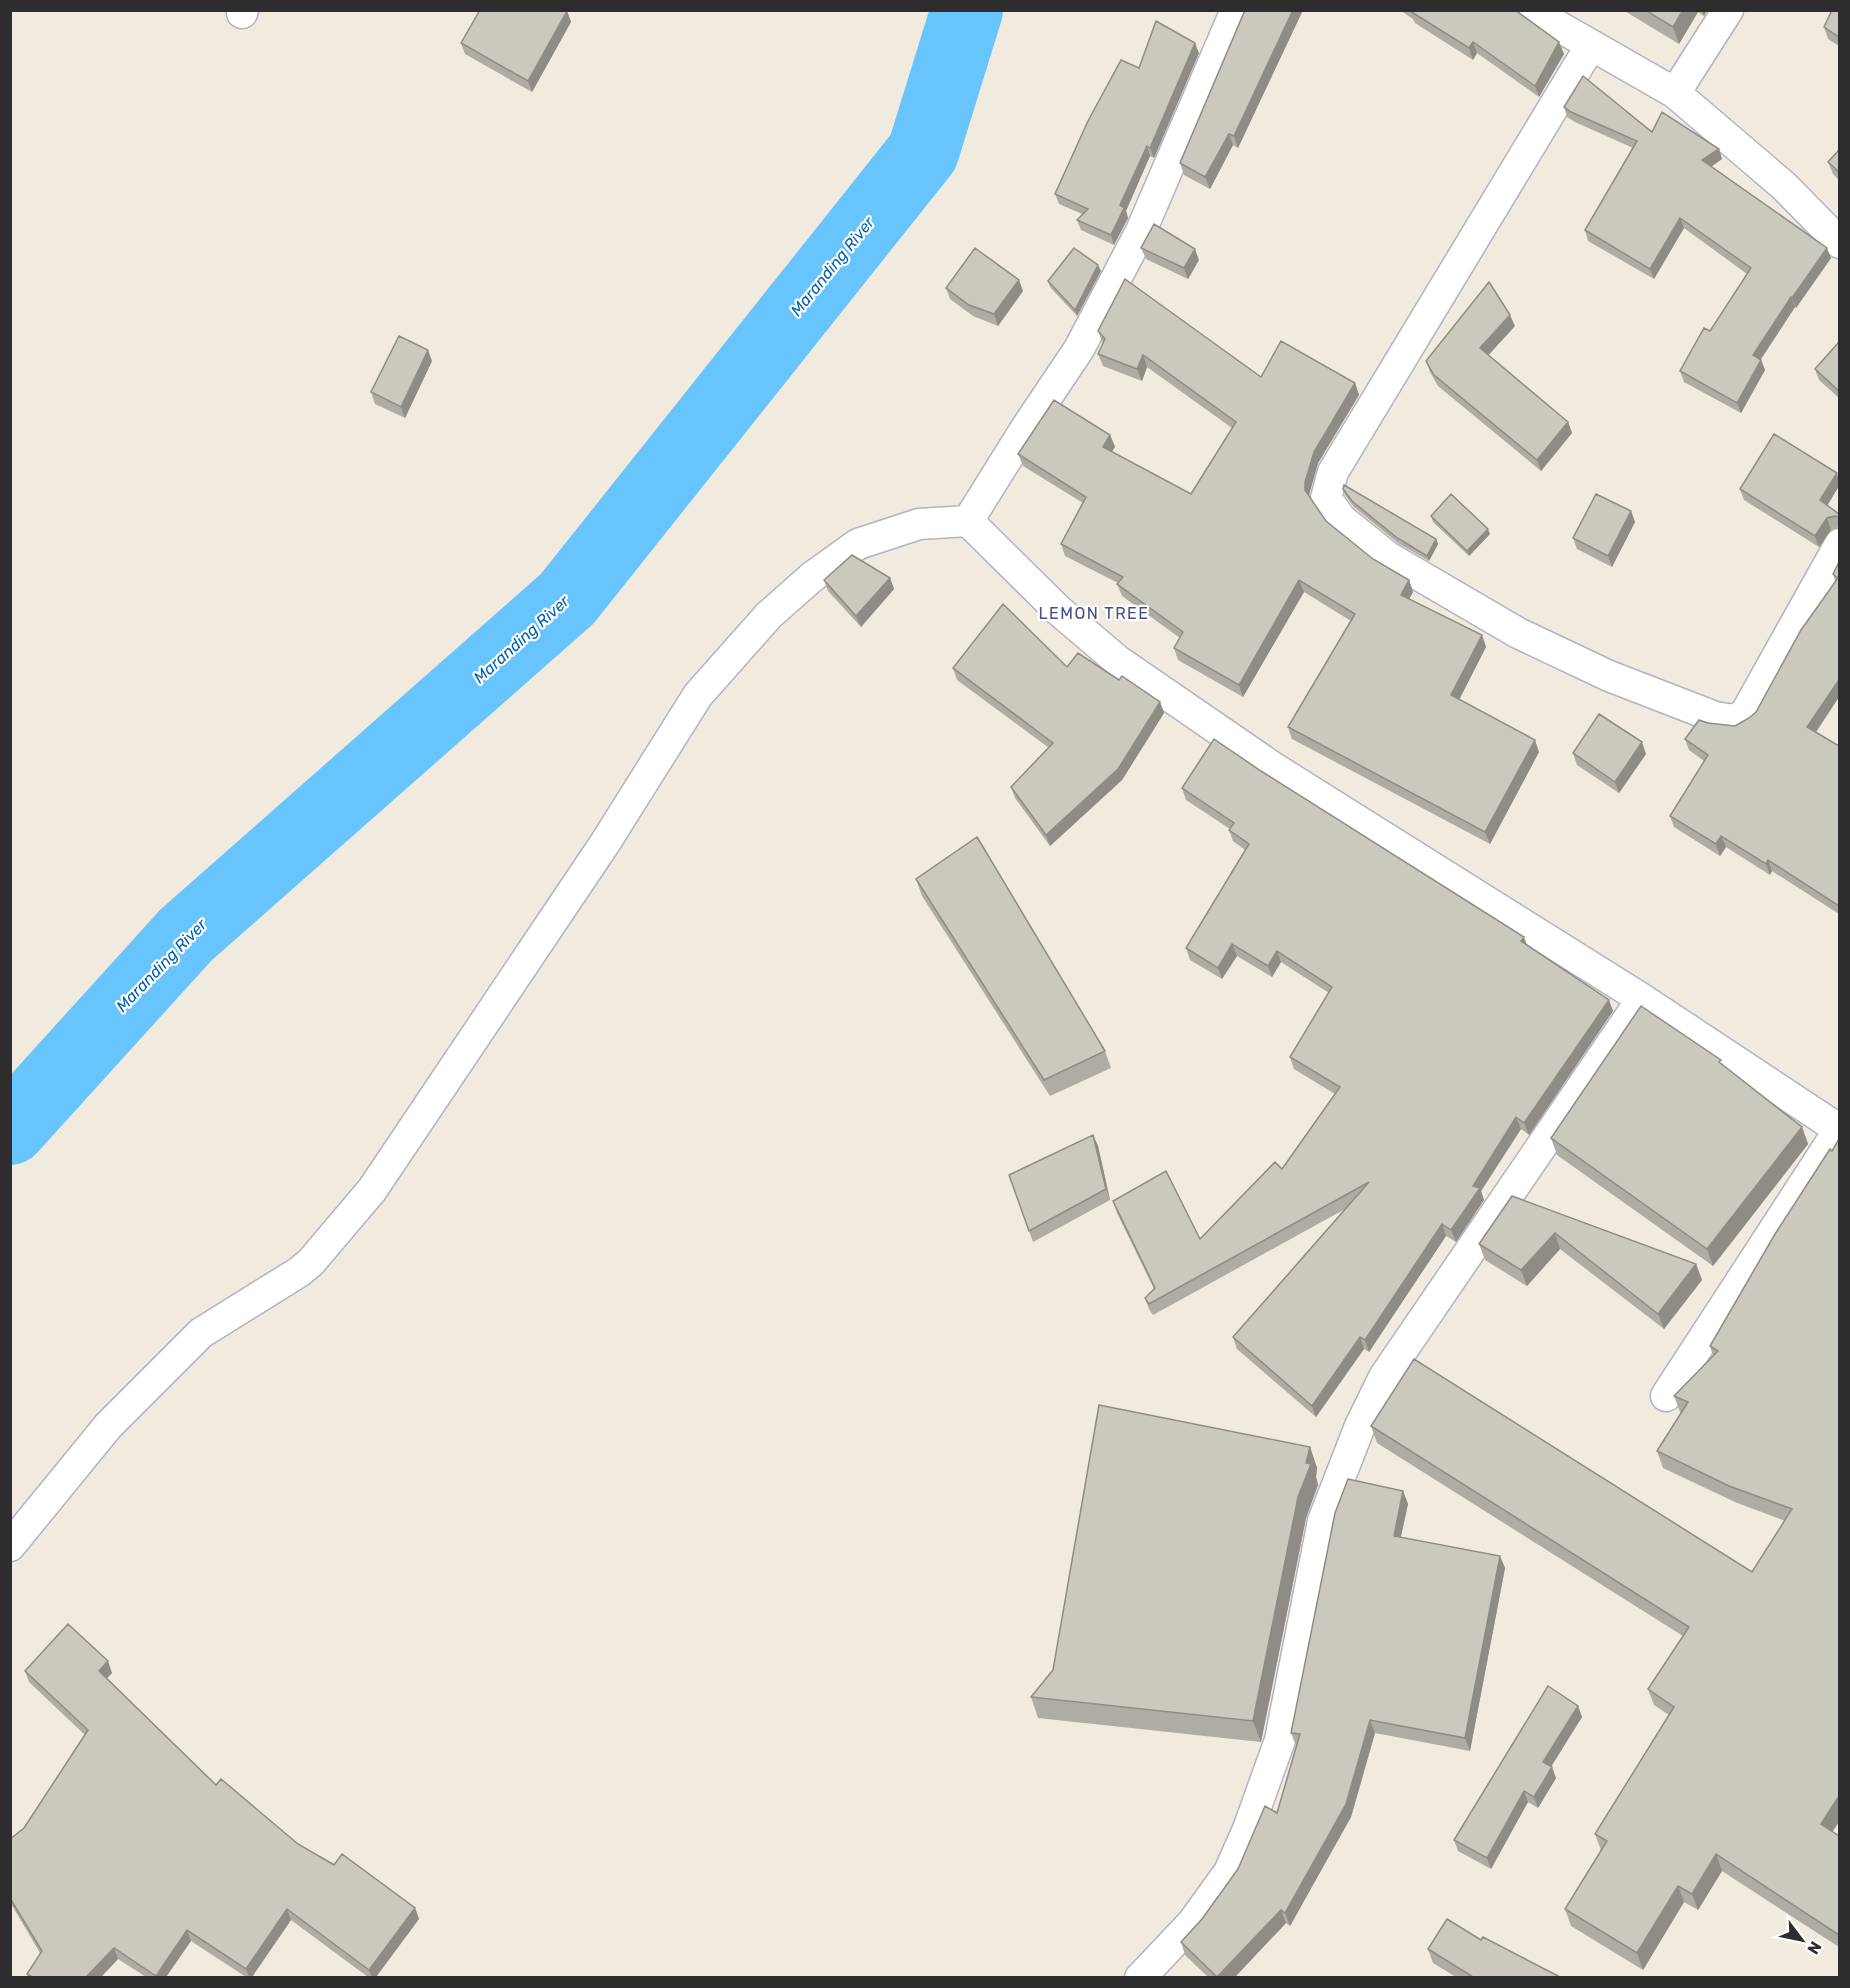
<svg xmlns="http://www.w3.org/2000/svg" width="1850" height="1988" font-family="Rubik,sans-serif">
	<rect width="100%" height="100%" fill="#f0eadf"/>
	<g fill="none" stroke-linecap="round" stroke-linejoin="round">
		<path stroke="#68c4fc" stroke-width="72" d="M10,1129L186,935L567,599L923,152L967,10"/>
		<g stroke="#b2b3c2" stroke-width="33">
			<path id="street" d="M1530,10L1675,93L1728,10
				M242,13L243,10
				M1591,45L1333,472L1326,498L1341,519L1388,557L1518,633L1609,676L1715,717L1734,720L1745,714L1840,544
				M1675,93L1784,186L1840,243
				M968,521L1057,609L1117,660L1274,768L1642,999L1840,1130
				M1666,1396L1839,1130
				M10,1546L108,1426L201,1333L299,1272L311,1262L372,1190L605,843L698,695L769,615L812,577L858,544L919,524L968,521L1026,428L1079,349L1141,231L1236,10
				M1140,1978L1193,1922L1229,1872L1248,1829L1280,1740L1323,1521L1360,1426L1384,1377L1642,999"/>
		</g>
		<use href="#street" stroke="#fff" stroke-width="30"/>
	</g>
	<path fill="#afaca3" d="M1245,10H1303L1238,148L1233,145L1210,189L1184,175L1180,163Z
		M1400,10H1515L1559,42L1564,54L1539,97L1477,53L1473,60L1415,23L1413,19Z
		M1623,10H1707L1704,16L1698,12L1679,44Z
		M1839,10V46L1828,39L1824,27Z
		M567,11L571,22L532,92L465,54L461,43Z
		M1199,53L1154,158L1150,156L1126,211L1128,218L1114,245L1081,230L1077,220L1082,214L1059,204L1055,194L1139,68Z
		M1564,107L1719,149L1722,159L1711,167L1831,258L1796,308L1795,307L1761,359L1765,370L1741,413L1684,382L1680,371L1710,331L1747,274L1684,228L1654,279L1588,241L1585,230L1633,148L1575,122L1567,117Z
		M1839,150V180L1833,174L1828,162Z
		M1141,248L1199,260L1188,279L1146,259Z
		M1098,265L1101,271L1077,316L1050,287L1048,281Z
		M946,288L1023,291L998,326L973,316L950,299Z
		M1515,326L1488,355L1568,422L1572,433L1541,471L1438,386L1430,372L1426,361Z
		M1098,331L1261,377L1355,383L1359,395L1318,463L1309,496L1326,521L1373,559L1409,580L1413,592L1409,599L1482,635L1486,647L1459,699L1539,752L1490,844L1292,739L1288,727L1351,621L1304,592L1243,697L1178,660L1174,648L1180,638L1122,596L1117,584L1118,583L1065,556L1061,544L1083,503L1023,466L1018,454L1110,435L1115,447L1111,452L1191,494L1232,428L1147,367L1142,381L1103,366L1098,354L1103,344Z
		M1839,342V398L1819,380L1815,369Z
		M432,361L405,418L375,404L371,392Z
		M1839,486L1827,505L1839,514V527L1831,530L1819,547L1744,500L1740,489Z
		M1343,489L1436,539L1438,544L1429,561L1398,543L1354,507L1345,495Z
		M1631,511L1635,522L1612,567L1577,549L1573,538Z
		M1431,516L1490,534L1469,556L1433,522Z
		M1839,562V697L1816,732L1839,746V914L1772,871L1770,875L1726,847L1720,856L1674,827L1670,816L1704,761L1689,750L1685,739L1708,723L1735,726L1749,718L1756,712L1835,581L1833,574Z
		M890,578L894,589L861,627L828,591L824,580Z
		M1067,667L1119,680L1160,702L1164,713L1122,780L1050,846L1015,798L1011,787L1049,748L957,680L953,668Z
		M1573,753L1646,754L1619,793L1577,765Z
		M1261,771L1527,945L1613,1011L1529,1135L1521,1129L1481,1191L1484,1200L1456,1242L1446,1236L1369,1352L1364,1349L1316,1417L1237,1349L1233,1337L1345,1209L1153,1315L1149,1309L1145,1298L1154,1289L1117,1213L1113,1201L1200,1239L1282,1169L1335,1094L1294,1069L1290,1057L1329,993L1281,962L1272,977L1237,956L1222,979L1190,960L1186,948L1245,850L1233,841L1229,830L1230,829L1186,800L1182,788Z
		M916,879L1105,1051L1111,1068L1050,1096L922,896Z
		M1723,1066L1802,1127L1808,1144L1713,1266L1557,1155L1551,1138Z
		M1093,1135L1098,1146L1110,1200L1033,1242L1009,1175Z
		M1512,1196L1696,1264L1702,1280L1664,1329L1560,1249L1527,1286L1485,1260L1479,1244Z
		M1775,1234L1833,1832L1839,1836V1947L1722,1871L1698,1910L1684,1902L1643,1970L1571,1926L1565,1909L1601,1850L1595,1834L1669,1715L1654,1705L1648,1689L1683,1636L1377,1443L1371,1426L1752,1572L1785,1521L1735,1502L1663,1468L1657,1451L1681,1413L1680,1412L1674,1396L1713,1356L1710,1346Z
		M1310,1447L1317,1468L1316,1477L1318,1485L1306,1518L1261,1742L1038,1718L1031,1697Z
		M1403,1491L1408,1504L1401,1537L1500,1556L1505,1568L1470,1751L1375,1733L1351,1817L1290,1926L1286,1923L1235,1977H1208L1185,1955L1181,1942L1202,1919L1277,1813L1296,1746L1291,1733Z
		M25,1671L112,1673L107,1678L216,1785L298,1844L415,1908L419,1919L376,1977H368L291,1920L252,1977H246L191,1941L166,1977H146L118,1959L101,1977H28L27,1974L40,1953L10,1902V1839L24,1828L85,1735L29,1682Z
		M1578,1706L1582,1717L1551,1767L1556,1778L1538,1808L1528,1802L1491,1869L1458,1851L1454,1840Z
		M1481,1940L1560,1977H1456L1433,1963L1428,1949Z"/>
	<path fill="#8e8c84" d="M1293,10H1303L1238,148L1234,136Z
		M1683,10H1697L1698,12L1679,44L1673,27Z
		M1702,10H1707L1704,16Z
		M567,11L571,22L532,92L528,81Z
		M1473,42L1477,53L1473,60L1469,48Z
		M1559,42L1564,54L1539,97L1535,86Z
		M1195,43L1199,53L1154,158L1150,148Z
		M1229,134L1233,145L1210,189L1205,177Z
		M1147,146L1150,156L1126,211L1128,218L1114,245L1111,235L1120,205Z
		M1719,149L1722,159L1706,170L1702,160Z
		M1680,218L1684,228L1654,279L1650,269Z
		M1827,248L1831,258L1796,308L1792,298Z
		M1195,249L1199,260L1188,279L1184,268Z
		M1098,265L1101,271L1077,316L1075,310Z
		M1019,280L1023,291L998,326L994,314Z
		M1791,297L1795,307L1757,365L1753,355Z
		M1510,315L1515,326L1484,360L1480,348Z
		M428,350L432,361L405,418L401,407Z
		M1143,355L1147,367L1142,381L1137,369Z
		M1761,360L1765,370L1741,413L1737,403Z
		M1355,383L1359,395L1318,463L1309,494V502L1305,490V482L1314,452Z
		M1568,422L1572,433L1541,471L1537,460Z
		M1110,435L1115,447L1107,459L1103,447Z
		M1837,473L1839,481V486L1824,511L1820,500Z
		M1631,511L1635,522L1612,567L1608,556Z
		M1827,518L1831,530L1819,547L1815,536Z
		M1488,529L1490,534L1469,556L1467,551Z
		M1436,539L1438,544L1429,561L1427,556Z
		M890,578L894,589L861,627L856,616Z
		M1299,580L1304,592L1243,697L1239,685Z
		M1409,580L1413,592L1405,606L1401,595Z
		M1482,635L1486,647L1456,706L1451,695Z
		M1839,680V697L1812,738L1807,727Z
		M1160,702L1164,713L1122,780L1050,846L1046,835Z
		M1535,740L1539,752L1490,844L1485,832Z
		M1642,742L1646,754L1619,793L1615,782Z
		M1721,836L1726,847L1720,856L1716,844Z
		M1768,860L1772,871L1770,875L1766,864Z
		M1524,937L1528,948L1521,941Z
		M1232,944L1237,956L1222,979L1218,968Z
		M1277,951L1281,962L1272,977L1268,966Z
		M1609,1000L1613,1011L1529,1135L1524,1123Z
		M1516,1117L1521,1129L1481,1191L1484,1200L1456,1242L1451,1230L1473,1186Z
		M1802,1127L1808,1144L1713,1266L1707,1249Z
		M1093,1135L1098,1146L1110,1200L1106,1189Z
		M1442,1224L1446,1236L1369,1352L1365,1340Z
		M1555,1233L1560,1249L1527,1286L1521,1270Z
		M1696,1264L1702,1280L1664,1329L1658,1314Z
		M1360,1337L1364,1349L1316,1417L1312,1406Z
		M1310,1447L1317,1468L1316,1477L1318,1485L1306,1518L1261,1742L1253,1721L1298,1497Z
		M1403,1491L1408,1504L1398,1549L1394,1536Z
		M1500,1556L1505,1568L1470,1751L1465,1738Z
		M108,1661L112,1673L103,1682L99,1671Z
		M1578,1706L1582,1717L1547,1773L1543,1762Z
		M1370,1720L1375,1733L1351,1817L1290,1926L1285,1913Z
		M1552,1767L1556,1778L1538,1808L1534,1797Z
		M1524,1791L1528,1802L1491,1869L1487,1858Z
		M1839,1796V1822L1827,1840L1821,1824Z
		M1716,1854L1722,1871L1698,1910L1692,1894Z
		M1678,1886L1684,1902L1643,1970L1637,1953Z
		M415,1908L419,1919L376,1977H372L369,1970Z
		M287,1909L291,1920L252,1977H249L246,1969Z
		M1281,1910L1286,1923L1235,1977H1218Z
		M187,1930L191,1941L166,1977H157L156,1976Z
		M114,1948L118,1959L101,1977H86Z"/>
	<path fill="#cbc8bd" stroke="#8e8c84" stroke-width="1.5" d="M480,10H566L567,11L528,81L461,43Z
		M1245,10H1293L1234,136L1229,134L1205,177L1180,163Z
		M1411,10H1515L1559,42L1535,86L1473,42L1469,48L1410,11Z
		M1645,10H1683L1673,27Z
		M1832,10H1839V37L1824,27Z
		M1156,21L1195,43L1150,148L1147,146L1120,205L1124,208L1111,235L1077,220L1088,209L1055,194L1088,121L1121,60L1139,68Z
		M1583,76L1652,132L1662,112L1719,149L1702,160L1827,248L1792,298L1791,297L1753,355L1761,360L1737,403L1680,371L1704,328L1710,331L1751,268L1680,218L1650,269L1585,230L1637,141L1571,112L1564,107Z
		M1839,150V172L1828,162Z
		M1154,224L1195,249L1184,268L1141,248Z
		M975,248L1019,280L994,314L969,305L946,288Z
		M1074,248L1098,265L1075,310L1048,281Z
		M1125,279L1261,377L1281,341L1355,383L1314,452L1305,482V490L1326,521L1373,559L1409,580L1401,595L1482,635L1451,695L1535,740L1485,832L1288,727L1355,614L1299,580L1239,685L1174,648L1183,632L1117,584L1123,577L1061,544L1086,497L1018,454L1054,400L1110,435L1103,447L1191,494L1236,422L1143,355L1137,369L1098,354L1105,339L1098,331Z
		M1489,282L1510,315L1480,348L1568,422L1537,460L1434,375L1426,361Z
		M399,336L428,350L401,407L371,392Z
		M1839,342V391L1815,369Z
		M1774,434L1837,473L1820,500L1839,514V517L1835,516L1827,518L1815,536L1740,489Z
		M1344,485L1436,539L1427,556L1396,537L1352,501L1343,489Z
		M1451,494L1488,529L1467,551L1431,516Z
		M1596,494L1631,511L1608,556L1573,538Z
		M852,555L890,578L856,616L824,580Z
		M1839,562V680L1807,727L1839,746V906L1768,860L1766,864L1721,836L1716,844L1670,816L1708,755L1685,739L1699,720L1708,723L1735,726L1749,718L1756,712L1801,630L1838,578L1833,574Z
		M1003,604L1067,667L1078,653L1119,680L1122,676L1160,702L1118,769L1046,835L1011,787L1053,743L953,668Z
		M1599,714L1642,742L1615,782L1573,753Z
		M1214,739L1261,771L1524,937L1521,941L1609,1000L1524,1123L1516,1117L1473,1186L1480,1188L1451,1230L1442,1224L1365,1340L1360,1337L1312,1406L1233,1337L1369,1182L1149,1304L1145,1298L1155,1288L1113,1201L1166,1171L1200,1239L1275,1162L1282,1169L1340,1087L1290,1057L1332,987L1277,951L1268,966L1232,944L1218,968L1186,948L1249,844L1229,830L1234,823L1182,788Z
		M977,837L1105,1051L1044,1080L916,879Z
		M1641,1006L1721,1060L1719,1062L1802,1127L1707,1249L1551,1138Z
		M1093,1135L1106,1189L1029,1231L1009,1175Z
		M1839,1139V1796L1821,1824L1839,1836V1935L1716,1854L1692,1894L1678,1886L1637,1953L1565,1909L1607,1841L1595,1834L1674,1707L1648,1689L1689,1627L1371,1426L1414,1359L1752,1572L1792,1509L1729,1486L1657,1451L1688,1402L1674,1396L1718,1351L1710,1346L1775,1234L1830,1149L1832,1151Z
		M1512,1196L1696,1264L1658,1314L1555,1233L1521,1270L1479,1244Z
		M1099,1405L1310,1447L1306,1463L1311,1464L1298,1497L1253,1721L1031,1697L1053,1670Z
		M1348,1479L1403,1491L1394,1536L1500,1556L1465,1738L1370,1720L1346,1804L1285,1913L1281,1910L1217,1977L1181,1942L1202,1919L1238,1869L1265,1806L1277,1813L1300,1734L1291,1733L1335,1513Z
		M68,1624L108,1661L99,1671L216,1785L221,1779L298,1844L334,1865L342,1854L415,1908L369,1970L287,1909L246,1969L187,1930L156,1976L114,1948L86,1977H32L27,1974L42,1951L10,1898V1839L24,1828L88,1730L25,1671Z
		M1548,1686L1578,1706L1543,1762L1552,1767L1534,1797L1524,1791L1487,1858L1454,1840Z
		M1447,1919L1481,1940L1483,1937L1560,1977H1473L1428,1949Z"/>
	<g text-anchor="middle" stroke-width="4.5" stroke-linejoin="round" paint-order="stroke">
		<g font-size="16" font-style="italic" fill="#0060ae" stroke="#fff">
			<text transform="translate(832 266) rotate(-51)" y="6">Maranding River</text>
			<text transform="translate(521 639) rotate(-42)" y="6">Maranding River</text>
			<text transform="translate(161 965) rotate(-46)" y="6">Maranding River</text>
		</g>
		<g font-size="16" letter-spacing="1.5" fill="#484c84" stroke="#fff">
			<text x="1094" y="619">LEMON TREE</text>
		</g>
	</g>
	<rect width="1850" height="1988" fill="none" stroke="#2d2d2d" stroke-width="24"/>
	<g transform="translate(1802 1940) rotate(122)" stroke="#ffffff" stroke-width="4.5" paint-order="stroke">
	<path d="M0-4.5L10 22L0 15L-10 22Z" fill="#2d2d2d"/>
	<text y="-9" font-size="16" font-weight="bold" text-anchor="middle" fill="#2d2d2d">N</text>
	</g>
</svg>
